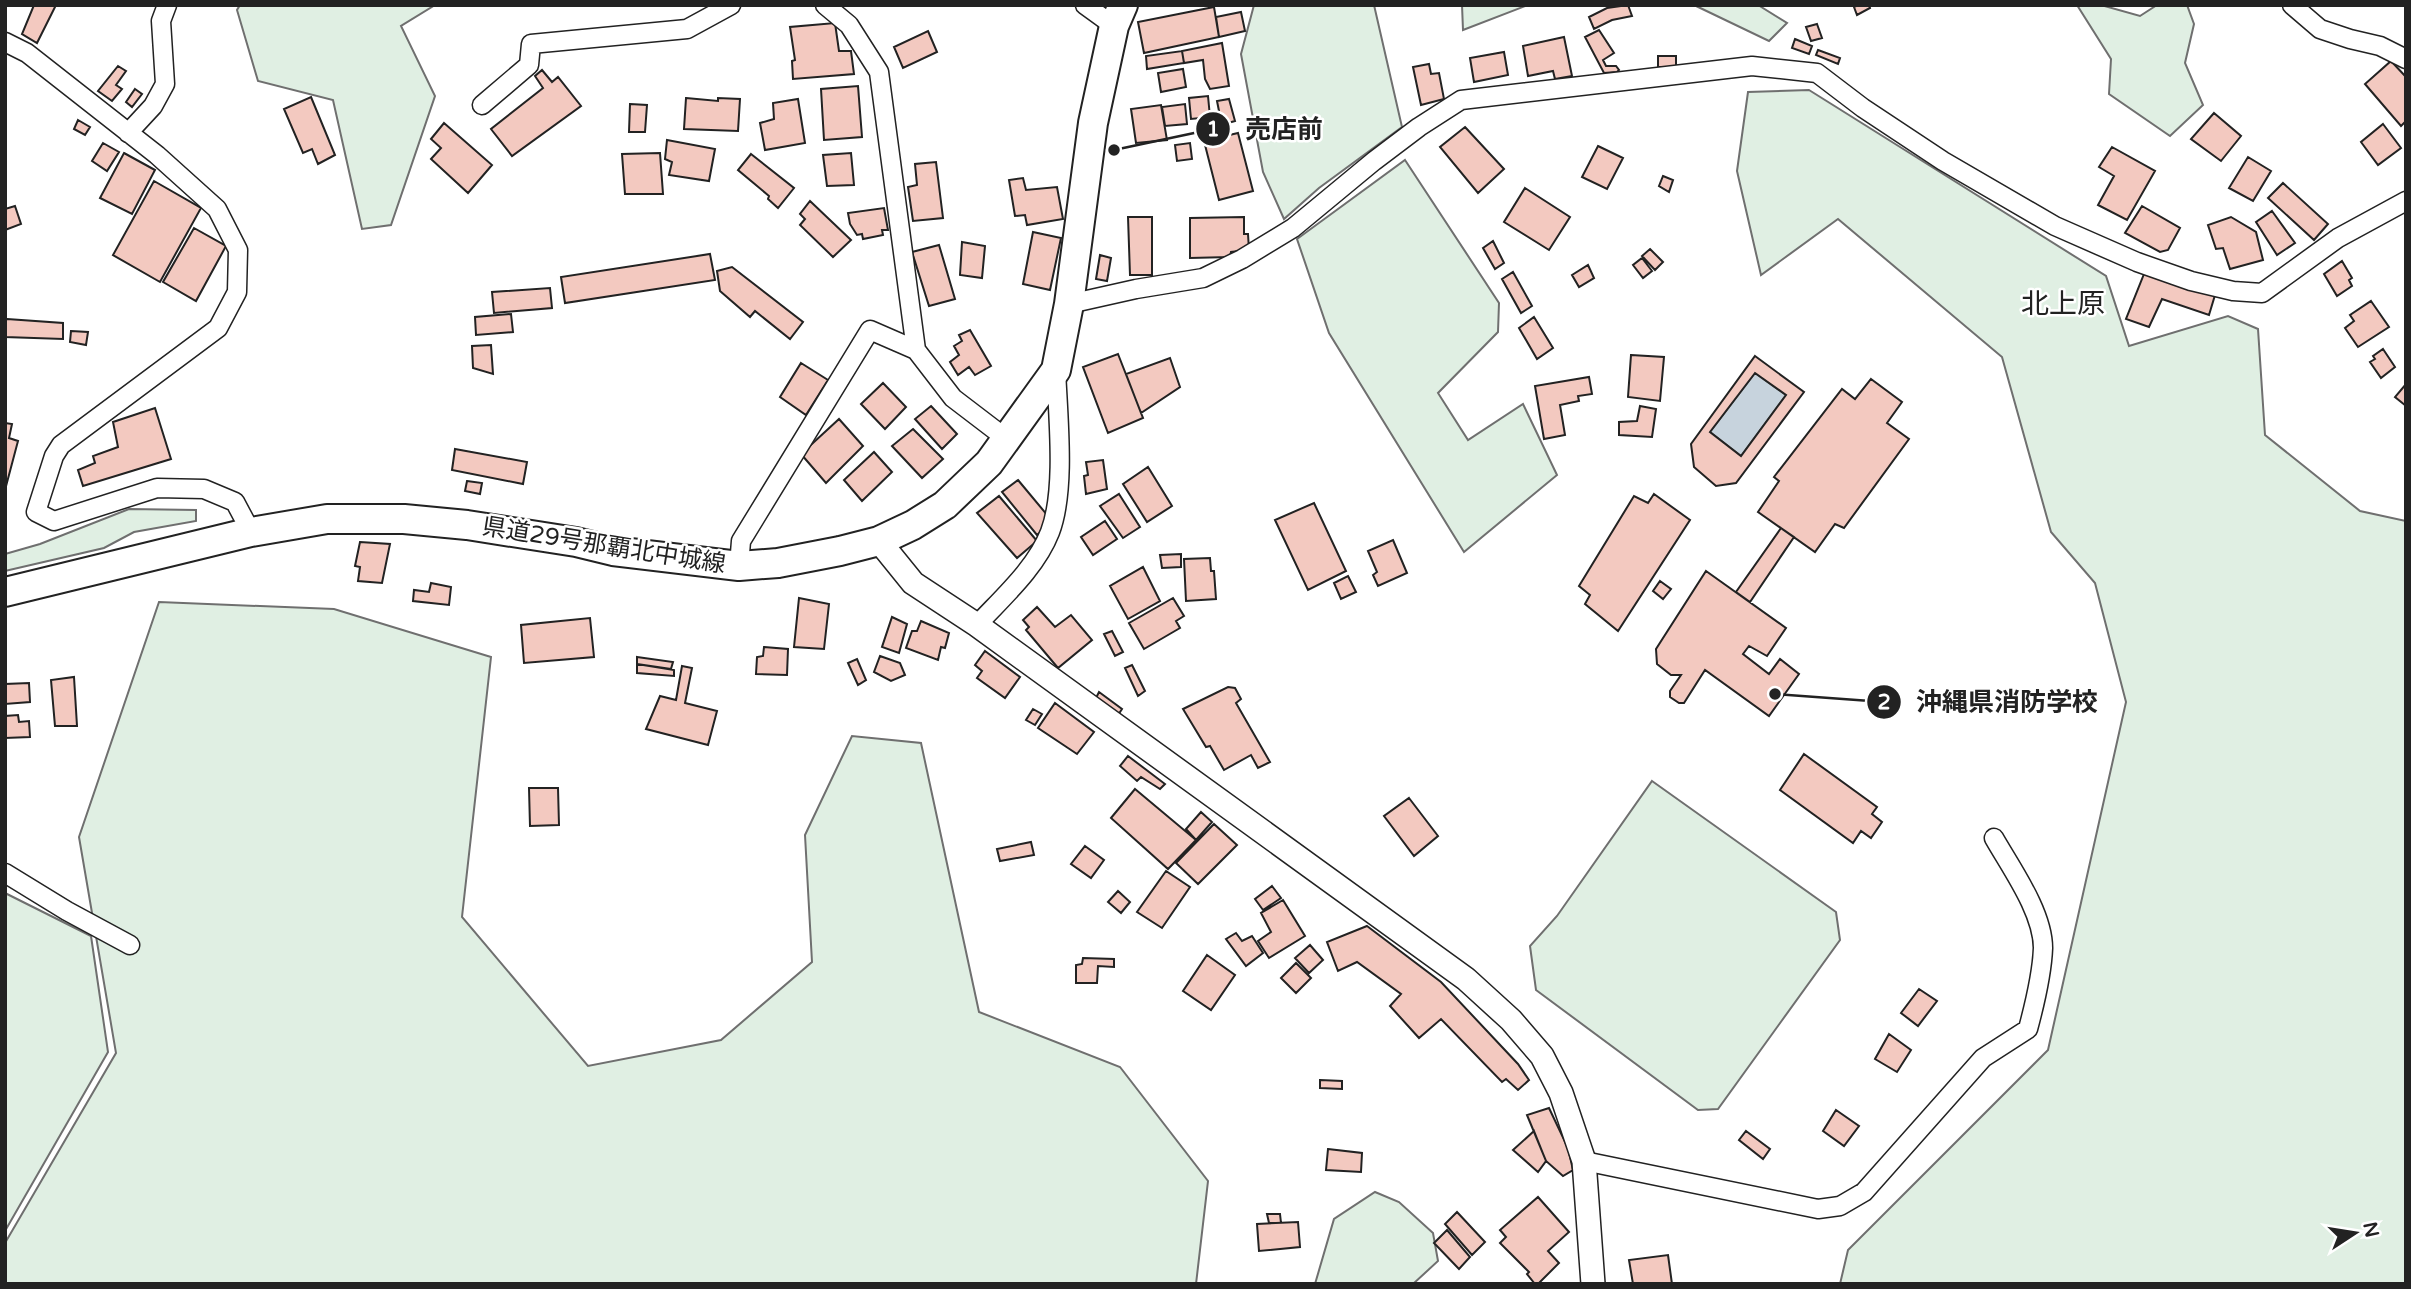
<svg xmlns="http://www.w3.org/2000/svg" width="2411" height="1289" font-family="'Varela Round','Noto Sans JP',sans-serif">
	<rect width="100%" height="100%" fill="#fff"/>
	<path fill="#e0efe3" stroke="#6f6f6f" stroke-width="2" d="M240,5H435L401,26L435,96L391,225L362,229L333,100L258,81L237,10Z
		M1254,5H1374L1402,127L1319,188L1284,219L1263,172L1241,54Z
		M1462,5H1528L1463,30Z
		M1694,5H1758L1787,23L1769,41Z
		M2077,5H2101L2140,16L2157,5H2187L2194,24L2185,63L2203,105L2170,136L2109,94L2111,59Z
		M1809,90L2106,276L2129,346L2228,316L2258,329L2265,435L2360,511L2406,521V1284H1840L1848,1250L2048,1050L2126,702L2095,583L2051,532L2002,357L1838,219L1761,275L1737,171L1748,92Z
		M1405,160L1499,303L1498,332L1438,393L1468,440L1523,404L1557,475L1464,552L1329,333L1297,239Z
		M129,509L196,510V521L134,532L104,548L5,571V554L40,544Z
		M159,602L334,609L491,657L462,917L588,1066L721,1040L812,962L805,835L852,736L921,743L979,1012L1120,1067L1208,1181L1196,1284H5V1243L116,1053L79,837Z
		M1652,781L1836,912L1840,940L1718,1109L1698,1110L1536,990L1530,946L1557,916Z
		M5,893L91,936L108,1052L5,1231Z
		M1375,1192L1399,1202L1433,1233L1438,1261L1413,1284H1315L1334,1219Z"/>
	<path fill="#c7d3dd" stroke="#6f6f6f" stroke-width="2" d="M1755,373L1786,395L1741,456L1710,432Z"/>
	<path fill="#f3c9c0" stroke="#222" stroke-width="2" fill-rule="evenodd" d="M34,5H56L37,43L22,34Z
		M1628,5L1632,16L1612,20L1594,29L1589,17L1607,8Z
		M1858,5H1869L1870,8L1857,15L1854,7Z
		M1214,7L1219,37L1144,53L1138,22Z
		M1241,12L1245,31L1219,37L1216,17Z
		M835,23L839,51H851L854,74L793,79L792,61L795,60L790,27Z
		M1817,24L1822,38L1811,41L1806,27Z
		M1599,30L1614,53L1603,60L1606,66H1616L1619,70L1617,72L1604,73L1585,37Z
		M928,31L937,52L903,68L894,47Z
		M1564,37L1572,76L1555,79L1553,71L1528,76L1523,46Z
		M1795,39L1812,46L1809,54L1792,48Z
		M1222,43L1229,86L1210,89L1205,79L1203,60L1184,63L1182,51Z
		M1818,50L1840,58L1838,64L1816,55Z
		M1182,51L1184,63L1147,69L1146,56Z
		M1504,52L1508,75L1474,82L1470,58Z
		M1658,56H1676V67H1658Z
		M2391,61L2406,77V121L2401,126L2365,84Z
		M1429,64L1431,74L1439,73L1444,99L1421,105L1413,67Z
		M118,66L126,71L116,85L122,89L112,101L98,91Z
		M1183,69L1186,87L1161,92L1158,73Z
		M542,70L552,82L558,77L581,106L512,156L491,129L543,88L535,76Z
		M858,86L862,137L824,140L821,89Z
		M135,89L142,94L132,107L126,102Z
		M1208,96L1210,117L1191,119L1189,98Z
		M311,97L335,155L318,164L312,149L303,153L284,109Z
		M686,98L718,101V98L740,99L738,131L684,129Z
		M798,99L805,143L765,150L760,123L774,119L773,103Z
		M1229,99L1235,121L1214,127L1212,114L1219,111L1217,101Z
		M630,104L647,105L645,132H629Z
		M1185,104L1187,124L1165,126L1162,107Z
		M1161,105L1167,140L1136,143L1131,109Z
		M2214,113L2241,136L2221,161L2191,139Z
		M78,120L90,127L85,135L74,129Z
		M444,123L492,165L468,193L431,159L441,148L431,139Z
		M2383,124L2401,148L2378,165L2361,142Z
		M1465,127L1504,169L1478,193L1440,147Z
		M1238,133L1253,191L1219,200L1204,141Z
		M667,140L715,149L709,181L669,175L672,162L665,159Z
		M103,143L119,152L107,171L92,161Z
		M1190,143L1192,159L1177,161L1175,145Z
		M1598,146L1623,158L1607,189L1582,177Z
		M2112,147L2155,171L2127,220L2098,205L2114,176L2099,167Z
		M124,153L155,170L132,214L100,198Z
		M660,153L663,194H625L622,154Z
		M851,153L854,185L827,186L823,155Z
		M751,154L794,188L778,208L768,199L769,196L738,170Z
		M2248,157L2271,171L2253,201L2229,188Z
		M936,162L943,218L913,221L908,187L917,185L915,164Z
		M1663,176L1673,180L1669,192L1659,186Z
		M1023,178L1026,190L1057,187L1063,219L1027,225L1025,215L1015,216L1009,180Z
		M154,181L201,208L160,282L113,255Z
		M2283,183L2328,224L2314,240L2268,198Z
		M1525,188L1570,217L1549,250L1504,222Z
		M810,201L851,240L833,257L800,225L805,219L800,214Z
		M15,206L21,224L5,230V209Z
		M2142,206L2180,228L2168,250L2160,252L2125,233Z
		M884,208L888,230H882L883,235L863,239L862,234L857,235L850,224L848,213Z
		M2272,211L2295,243L2277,255L2256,222Z
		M1128,217H1152V275H1130Z
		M1244,217V234H1248L1249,250L1231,252L1230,257L1190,258V218Z
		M2231,217L2256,232L2263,260L2230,269L2223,248L2216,249L2208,225Z
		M194,228L226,246L196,301L163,282Z
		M1033,232L1061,238L1050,290L1023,284Z
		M1493,241L1504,263L1495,269L1483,248Z
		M962,242L985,246L982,278L960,275Z
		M939,245L955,299L929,306L912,252Z
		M1650,249L1663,262L1655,270L1642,256Z
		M710,254L715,280L565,303L561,277Z
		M1100,255L1111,258L1107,281L1096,279Z
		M1642,258L1652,271L1643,278L1633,265Z
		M2342,261L2352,278L2349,280L2352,286L2337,296L2324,274Z
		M1588,265L1594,278L1579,287L1572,275Z
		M732,267L803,322L790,339L755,311L750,317L720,291L717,271Z
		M2146,269L2215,295L2209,315L2162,299L2149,327L2126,319Z
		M1513,272L1532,306L1521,313L1502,279Z
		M550,288L552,308L494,313L492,292Z
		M2371,301L2389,327L2358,347L2345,328L2354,321L2350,315Z
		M511,314L513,332L476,335L475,317Z
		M1534,317L1553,348L1537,359L1519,328Z
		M7,319L63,323V339L5,337V320Z
		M970,330L991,366L975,375L969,367L958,375L950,362L959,355L954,346L962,341L959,335Z
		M71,331L88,332L86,345L70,342Z
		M491,345L493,374L473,368L472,346Z
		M2383,349L2395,367L2381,378L2370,362L2375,359L2373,356Z
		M1118,354L1143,418L1108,433L1083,367Z
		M1631,355L1664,357L1660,401L1628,397Z
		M1755,356L1804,392L1736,483L1716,486L1694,467L1691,444ZM1755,373L1786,395L1741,456L1710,432Z
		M1170,358L1180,387L1141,413L1126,374Z
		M801,363L828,380L806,415L780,397Z
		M1589,377L1592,394L1578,396L1579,401L1560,405L1565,435L1544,439L1535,386Z
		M1871,379L1902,402L1887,423L1909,439L1844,528L1835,524L1815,552L1758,512L1779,481L1774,477L1842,389L1855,399Z
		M883,383L906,407L885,429L861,404Z
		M2406,384V406L2395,397Z
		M931,406L957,434L942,449L915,419Z
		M1640,406L1656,409L1652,437L1619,435V422L1637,421Z
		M155,408L171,459L83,486L78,470L95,463L93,456L118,447L113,422Z
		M839,419L863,446L826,483L801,454Z
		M5,423L12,424L9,438L18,441L5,490Z
		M913,429L943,459L922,478L892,446Z
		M455,449L527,462L523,484L452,470Z
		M874,452L892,472L862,501L844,480Z
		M1103,460L1107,489L1086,494L1084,476L1088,475L1086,462Z
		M1148,467L1172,506L1147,522L1123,484Z
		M1018,480L1053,522L1037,535L1002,492Z
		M467,481L482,483L480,494L465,491Z
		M1119,494L1140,527L1123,538L1100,506Z
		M1654,494L1690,520L1618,631L1585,604L1590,595L1579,586L1634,496L1648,503Z
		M999,496L1037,541L1017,558L977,513Z
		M1314,503L1346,571L1308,590L1275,520Z
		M1105,521L1117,539L1093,555L1081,537Z
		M1781,528L1794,537L1750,602L1736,592Z
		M1393,540L1407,573L1378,586L1373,575L1377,572L1368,551Z
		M360,542L390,544L382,583L358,581L360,567L355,566Z
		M1181,554V567L1162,568L1160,555Z
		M1210,558L1211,571H1214L1216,599L1186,601L1184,559Z
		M1143,567L1160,601L1128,619L1110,586Z
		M1706,571L1786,628L1767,656L1749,646L1743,654L1769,674L1780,659L1799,674L1769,716L1705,670L1684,703H1679L1670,697V691L1681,675H1671L1657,664L1656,649Z
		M1348,576L1356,592L1341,599L1334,583Z
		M1660,581L1671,589L1663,599L1653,591Z
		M431,583L451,587L449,605L413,601L414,590L429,592Z
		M799,598L829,604L824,649L794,647Z
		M1173,598L1184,616L1176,621L1180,628L1144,649L1129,623Z
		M1037,607L1055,627L1071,615L1092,640L1058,668L1026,630L1029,627L1023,620Z
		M892,617L907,624L899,653L882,647Z
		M590,618L594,657L524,663L521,625Z
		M921,621L949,633L945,648L941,647L938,660L906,648L912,631H917Z
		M1112,631L1123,652L1115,656L1104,634Z
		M764,647L788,649L787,675L756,674L757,657L763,656Z
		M985,651L1020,677L1005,698L977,678L982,671L975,665Z
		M880,656L900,663L905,675L891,681L874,672Z
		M637,657L673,662L671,669L637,664Z
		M857,659L866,680L858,685L848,663Z
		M637,664L674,670V676L637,673Z
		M1132,665L1145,691L1138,696L1125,668Z
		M682,666L692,668L685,703L717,711L708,745L646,729L660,696L676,700Z
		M74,677L77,726H55L51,680Z
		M29,683L30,702L5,704V684Z
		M1228,687L1235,688L1241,699L1236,703L1270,762L1258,768L1251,755L1224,770L1210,746L1206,747L1183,709Z
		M1099,692L1122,709L1118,715L1096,698Z
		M1055,703L1094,732L1077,754L1038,728Z
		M1033,709L1042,714L1035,725L1026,720Z
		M18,715L19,722L29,721L30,737L5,738V716Z
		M1804,754L1877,807L1872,814L1882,822L1871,838L1861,831L1853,843L1780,790Z
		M1128,756L1165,784L1160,789L1141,777L1137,781L1120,766Z
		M529,788H558L559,825L530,826Z
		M1135,789L1196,840L1168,869L1111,818Z
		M1409,798L1438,836L1414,856L1384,816Z
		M1201,812L1212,822L1196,840L1186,829Z
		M1214,824L1237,845L1198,884L1176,863Z
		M1031,842L1034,855L1000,861L997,849Z
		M1085,846L1104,860L1091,878L1071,864Z
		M1166,871L1190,887L1162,928L1137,912Z
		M1272,886L1281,898L1263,910L1255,899Z
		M1118,891L1130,902L1121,913L1108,902Z
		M1283,900L1305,936L1269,958L1258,941L1271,932L1261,913Z
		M1367,926L1441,982L1518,1064L1529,1080L1518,1090L1506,1079L1502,1082L1441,1019L1419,1038L1390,1006L1401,994L1357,962L1338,971L1327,942Z
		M1236,933L1242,941L1252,936L1263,953L1246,966L1226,939Z
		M1310,945L1323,960L1309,973L1295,958Z
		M1207,955L1235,975L1211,1010L1183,991Z
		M1083,958L1114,959V967L1098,966L1097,983H1076V965L1082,964Z
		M1296,963L1311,978L1296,993L1281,978Z
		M1919,989L1937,1001L1918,1026L1901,1013Z
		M1889,1034L1911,1050L1897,1072L1875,1059Z
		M1320,1080L1342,1081V1089L1320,1088Z
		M1549,1108L1568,1148L1573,1170L1563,1176L1546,1161L1527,1115Z
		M1836,1110L1859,1126L1844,1146L1823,1131Z
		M1534,1131L1546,1161L1538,1172L1513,1150Z
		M1746,1131L1770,1149L1763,1159L1739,1140Z
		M1328,1149L1362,1153L1361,1172L1326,1170Z
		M1538,1197L1569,1232L1548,1251L1559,1263L1538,1284H1535L1527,1274L1529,1272L1500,1243L1506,1237L1500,1230Z
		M1457,1212L1485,1242L1472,1255L1445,1224Z
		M1267,1214H1280L1281,1223H1269Z
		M1298,1222L1300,1247L1259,1251L1257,1224Z
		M1447,1230L1470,1257L1459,1269L1434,1243Z
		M1668,1255L1672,1284H1633L1629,1260Z"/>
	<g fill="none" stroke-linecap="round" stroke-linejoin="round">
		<g stroke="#222" stroke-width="21">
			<path id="minor" d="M825,5L849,25L879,72L916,350
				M1085,5L1114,26
				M2292,5L2320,29L2350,39L2380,46L2406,59
				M5,42L27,53L157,155L217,209L238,250L237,292L218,328L61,445L54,456L36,512L54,521L157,488L204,489L235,502L251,532
				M482,105L529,65L531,44L687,29L731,5
				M128,133L153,106L165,84L161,21L167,5
				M1069,304L1136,289L1203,278L1242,259L1293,228L1374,161L1419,127L1461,100L1752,66L1817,73L1863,108L1943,161L2055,226L2137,262L2191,281L2233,291L2262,293L2338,238L2406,201
				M739,566L741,541L870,330L916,350L953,398L1008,440
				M977,625C1003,597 1036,568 1050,532C1066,490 1058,417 1056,370
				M5,873L67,911L130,945
				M1584,1161L1818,1209L1840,1206L1864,1192L1983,1058L2028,1029C2035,1003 2042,975 2043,948C2043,912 2011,868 1994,838"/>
		</g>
		<g stroke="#222" stroke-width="26">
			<path id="tertiary" d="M879,541L913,583L977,625L1466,979L1511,1020L1542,1056L1561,1093L1584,1161L1593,1284"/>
		</g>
		<g stroke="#222" stroke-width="32">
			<path id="primary" d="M5,592L251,532L327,519H404L467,525L576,542L613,551L739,566L778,563L840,551L879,541L913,525L945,505L989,463L1056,370L1069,304L1093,123L1114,26L1123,5"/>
		</g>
		<use href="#minor" stroke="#fff" stroke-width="18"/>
		<use href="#tertiary" stroke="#fff" stroke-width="23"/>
		<use href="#primary" stroke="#fff" stroke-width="28"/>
	</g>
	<g text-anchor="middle" stroke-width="5" stroke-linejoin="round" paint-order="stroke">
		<g font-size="24" fill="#222" stroke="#fff">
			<text transform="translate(604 545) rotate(9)" y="8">県道29号那覇北中城線</text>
		</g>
		<g font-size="28" fill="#222" stroke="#fff">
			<text x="2063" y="313">北上原</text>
		</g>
	</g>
	<path fill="none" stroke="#222" stroke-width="2.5" d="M1114 150L1213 129M1775 694L1884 702"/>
	<g fill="#222" stroke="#fff" stroke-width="2.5">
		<circle cx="1114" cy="150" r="7"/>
		<circle cx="1775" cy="694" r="7"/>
		<circle cx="1213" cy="129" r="18"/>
		<circle cx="1884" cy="702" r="18"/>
	</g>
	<g font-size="21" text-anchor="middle" font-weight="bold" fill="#fff">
		<text x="1213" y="136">1</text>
		<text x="1884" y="709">2</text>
	</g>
	<g font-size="26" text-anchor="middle" font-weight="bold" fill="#222" stroke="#fff" stroke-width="5" stroke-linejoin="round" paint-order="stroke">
		<text x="1284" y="138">売店前</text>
		<text x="2007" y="711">沖縄県消防学校</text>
	</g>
	<rect width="2411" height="1289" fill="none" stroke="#222222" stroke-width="14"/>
	<g transform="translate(2355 1233) rotate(78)" stroke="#ffffff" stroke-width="5" paint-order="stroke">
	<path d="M0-5L12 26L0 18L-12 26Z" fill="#222222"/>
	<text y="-10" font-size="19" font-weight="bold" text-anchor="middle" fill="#222222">N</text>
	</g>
</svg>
